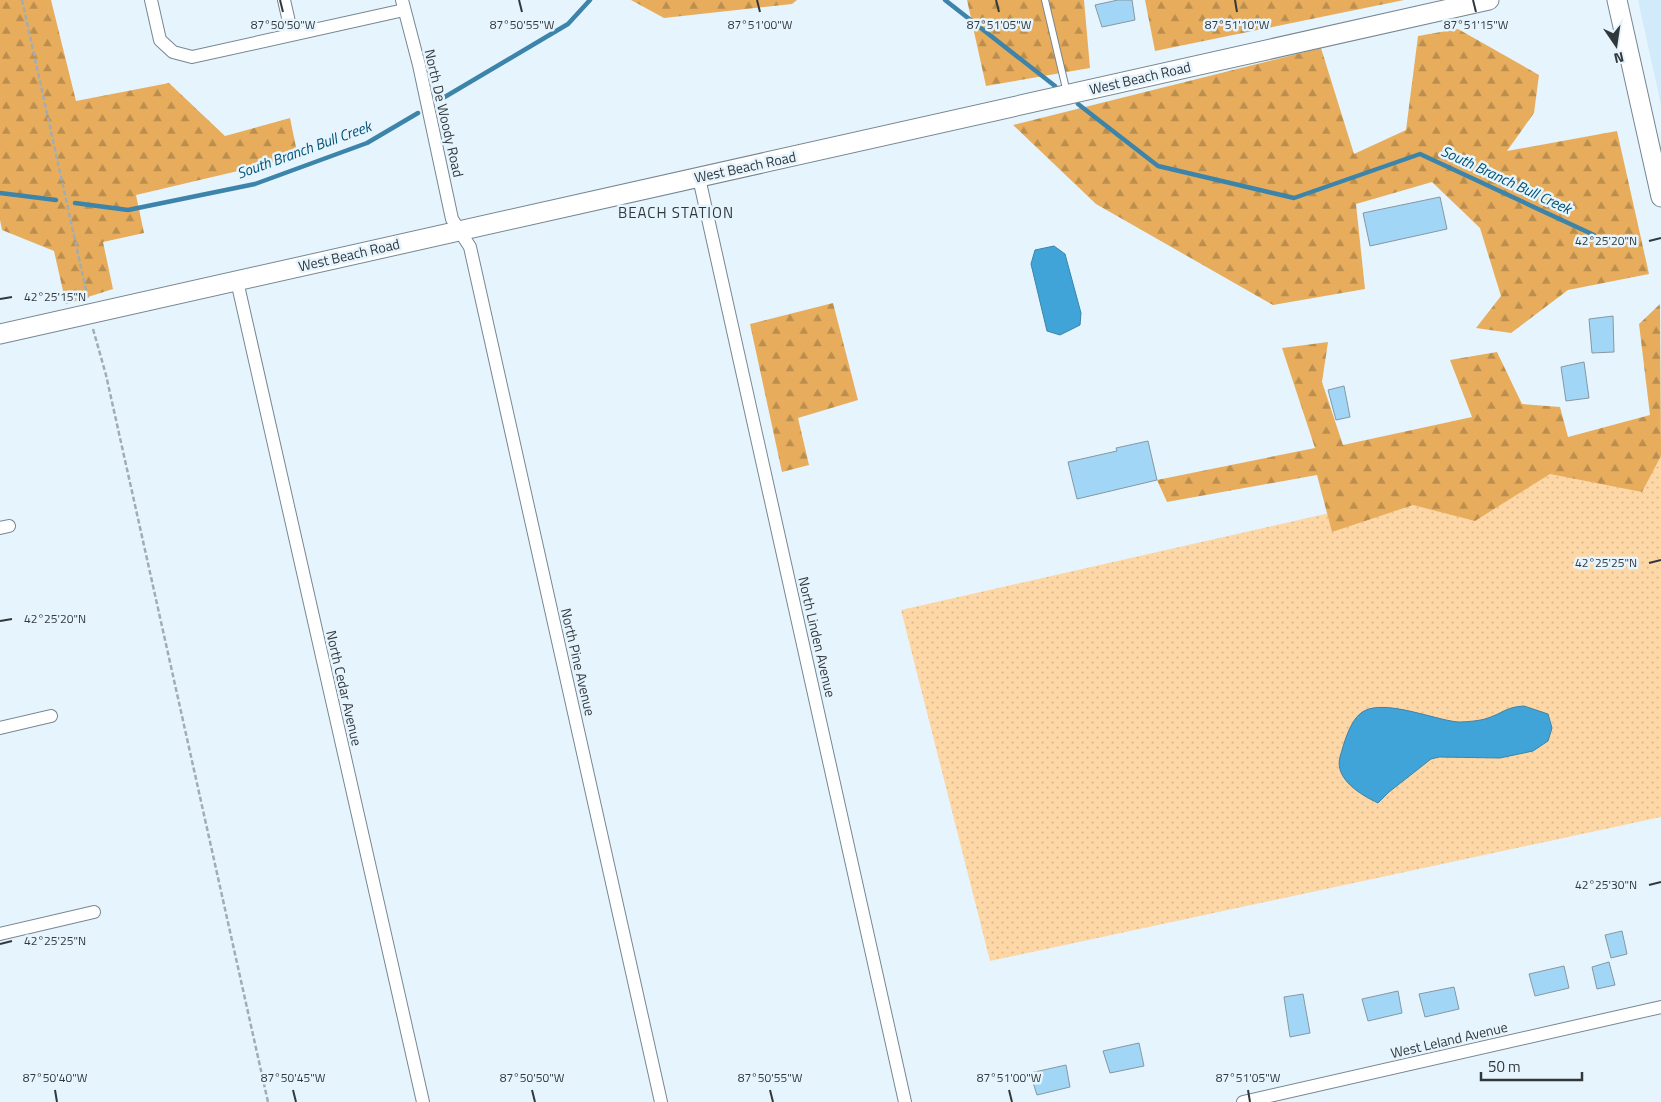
<svg xmlns="http://www.w3.org/2000/svg" width="1661" height="1102" font-family="'Titillium Web',sans-serif">
	<defs>
		<pattern id="grass-dots" width="8" height="8" patternUnits="userSpaceOnUse" patternTransform="scale(1.25)"><rect width="8" height="8" fill="#fed7a6"/><path d="M2 2h.1M6 6h.1" fill="none" stroke="#dab990" stroke-width="1.8" stroke-linecap="round"/></pattern>
		<pattern id="forest-firs" width="22" height="20" patternUnits="userSpaceOnUse" patternTransform="scale(1.25)"><rect width="22" height="20" fill="#e7ad5d"/><path d="M5 1l3.5 6h-7zM16 11l3.5 6h-7z" fill="#bc8e4e"/></pattern>
	</defs>
	<rect width="100%" height="100%" fill="#e6f4fd"/>
	<path fill="#d2ebfb" d="M1638,0H1661V105Z"/>
	<path fill="url(#grass-dots)" d="M1661,438V817L990,961L901,610Z"/>
	<path fill="url(#forest-firs)" d="M0,0H51L76,101L169,83L225,136L290,118L298,157L136,195L144,233L103,242L113,289L66,304L54,251L2,230L0,220Z
		M631,0H797L792,4L664,18Z
		M967,0H1084L1090,68L986,86Z
		M1145,0H1404L1155,51Z
		M1458,29L1539,75L1534,113L1507,151L1617,131L1649,274L1568,290L1511,333L1476,328L1501,296L1480,228L1432,182L1356,204L1365,289L1273,305L1096,204L1013,125L1321,48L1354,154L1406,130L1418,36Z
		M833,303L858,400L798,418L809,465L782,472L750,324Z
		M1660,304L1661,456L1642,492L1550,474L1475,521L1413,505L1332,532L1317,475L1167,502L1157,480L1315,448L1282,348L1328,342L1322,382L1343,445L1472,417L1450,360L1497,352L1522,404L1560,407L1568,437L1650,415L1639,324Z"/>
	<path fill="#41a4d8" stroke="#3c84a9" d="M1054,246L1065,254L1081,313L1080,325L1060,335L1047,331L1031,264L1035,250Z
		M1524,706L1548,714L1552,728L1548,741L1533,751L1500,758L1439,757L1431,759L1389,792L1378,803C1361,795 1334,779 1340,757C1344,743 1350,721 1361,713C1381,697 1434,720 1458,722C1466,722 1480,721 1488,718C1503,713 1506,707 1524,706Z"/>
	<g fill="none" stroke-linecap="round" stroke-linejoin="round">
		<path stroke="#3c84a9" stroke-width="4.5" d="M945,0L1055,86
			M438,101L568,24L590,0
			M1078,104L1158,166L1294,198L1420,154L1594,235
			M0,193L56,200
			M75,203L128,210L255,184L367,143L418,113"/>
	</g>
	<path fill="#a1d6f7" stroke="#8797a1" d="M1118,0H1132L1135,20L1102,27L1095,5Z
		M1440,197L1447,229L1370,246L1363,213Z
		M1613,316L1614,352L1592,353L1589,319Z
		M1584,362L1589,398L1566,401L1561,367Z
		M1344,386L1350,417L1336,420L1328,390Z
		M1148,441L1157,480L1077,499L1068,462L1117,451L1116,448Z
		M1622,931L1627,954L1611,958L1605,935Z
		M1609,962L1615,985L1597,989L1592,967Z
		M1564,966L1569,988L1535,996L1529,974Z
		M1454,987L1459,1009L1425,1017L1419,994Z
		M1398,991L1402,1013L1368,1021L1362,999Z
		M1303,994L1310,1033L1290,1037L1284,997Z
		M1139,1043L1144,1066L1110,1073L1103,1051Z
		M1066,1065L1070,1087L1037,1095L1030,1073Z"/>
	<g fill="none" stroke-linecap="round" stroke-linejoin="round">
		<g stroke="#778791" stroke-width="8">
			<path id="lane" d="M1045,0L1067,93"/>
		</g>
		<g stroke="#778791" stroke-width="14">
			<path id="street" d="M151,0L160,40L173,52L192,57L404,10
				M284,0L292,35
				M402,0L419,65L452,219L470,247L661,1102
				M699,178L905,1102
				M237,281L423,1102
				M0,528L9,526
				M0,728L51,716
				M0,934L94,912
				M1243,1102L1661,1007"/>
		</g>
		<g stroke="#778791" stroke-width="21">
			<path id="secondary" d="M1617,0L1661,197
				M0,334L1489,0"/>
		</g>
		<path stroke="#a1adb4" stroke-width="2.5" stroke-dasharray="5 2.5" stroke-linecap="butt" d="M22,0L88,299
			M93,329L106,375L268,1102"/>
		<use href="#lane" stroke="#fff" stroke-width="6"/>
		<use href="#street" stroke="#fff" stroke-width="12"/>
		<use href="#secondary" stroke="#fff" stroke-width="19"/>
	</g>
	<path fill="none" stroke="#31383c" stroke-width="2" d="M280,0L283,12M519,0L522,12M757,0L760,12M996,0L999,12M1235,0L1237,12M1473,0L1476,12M1649,241L1661,238M0,299L12,297M1649,563L1661,560M0,621L12,619M1649,885L1661,882M0,944L12,941M55,1090L57,1102M293,1090L296,1102M532,1090L535,1102M770,1090L773,1102M1009,1090L1012,1102M1248,1090L1250,1102"/>
	<g text-anchor="middle" stroke-width="5" stroke-linejoin="round" paint-order="stroke">
		<g font-size="14" fill="#31383c" stroke="#e6f4fd">
			<text transform="translate(1140 78) rotate(-13)" y="5">West Beach Road</text>
			<text transform="translate(444 113) rotate(77)" y="5">North De Woody Road</text>
			<text transform="translate(745 167) rotate(-12)" y="5">West Beach Road</text>
			<text transform="translate(349 255) rotate(-13)" y="5">West Beach Road</text>
			<text transform="translate(817 637) rotate(77)" y="5">North Linden Avenue</text>
			<text transform="translate(578 662) rotate(77)" y="5">North Pine Avenue</text>
			<text transform="translate(344 688) rotate(77)" y="5">North Cedar Avenue</text>
			<text transform="translate(1449 1040) rotate(-13)" y="5">West Leland Avenue</text>
		</g>
		<g font-size="15" font-style="italic" fill="#005174" stroke="#e6f4fd">
			<text transform="translate(304 150) rotate(-20)" y="5">South Branch Bull Creek</text>
			<text transform="translate(1506 180) rotate(25)" y="5">South Branch Bull Creek</text>
		</g>
		<g font-size="15" letter-spacing="1" fill="#31383c" stroke="#e6f4fd">
			<text x="676" y="218">BEACH STATION</text>
		</g>
	</g>
	<g font-size="12" text-anchor="middle" fill="#31383c" stroke="#e6f4fd" stroke-width="5" stroke-linejoin="round" paint-order="stroke">
		<text x="283" y="29">87°50'50"W</text>
		<text x="522" y="29">87°50'55"W</text>
		<text x="760" y="29">87°51'00"W</text>
		<text x="999" y="29">87°51'05"W</text>
		<text x="1237" y="29">87°51'10"W</text>
		<text x="1476" y="29">87°51'15"W</text>
		<text x="1606" y="245">42°25'20"N</text>
		<text x="55" y="301">42°25'15"N</text>
		<text x="1606" y="567">42°25'25"N</text>
		<text x="55" y="623">42°25'20"N</text>
		<text x="1606" y="889">42°25'30"N</text>
		<text x="55" y="945">42°25'25"N</text>
		<text x="55" y="1082">87°50'40"W</text>
		<text x="293" y="1082">87°50'45"W</text>
		<text x="532" y="1082">87°50'50"W</text>
		<text x="770" y="1082">87°50'55"W</text>
		<text x="1009" y="1082">87°51'00"W</text>
		<text x="1248" y="1082">87°51'05"W</text>
	</g>
	<g transform="translate(1616 45) rotate(167)" stroke="#e6f4fd" stroke-width="4" paint-order="stroke">
	<path d="M0-4L9 19L0 12L-9 19Z" fill="#31383c"/>
	<text y="-8" font-size="14" font-weight="bold" text-anchor="middle" fill="#31383c">N</text>
	</g>
	<path d="M1481 1072v8h101v-8" fill="none" stroke="#31383c" stroke-width="2.5"/>
	<text x="1488" y="1072" font-size="15" fill="#31383c" stroke="#e6f4fd" stroke-width="4" paint-order="stroke">50 m</text>
</svg>
